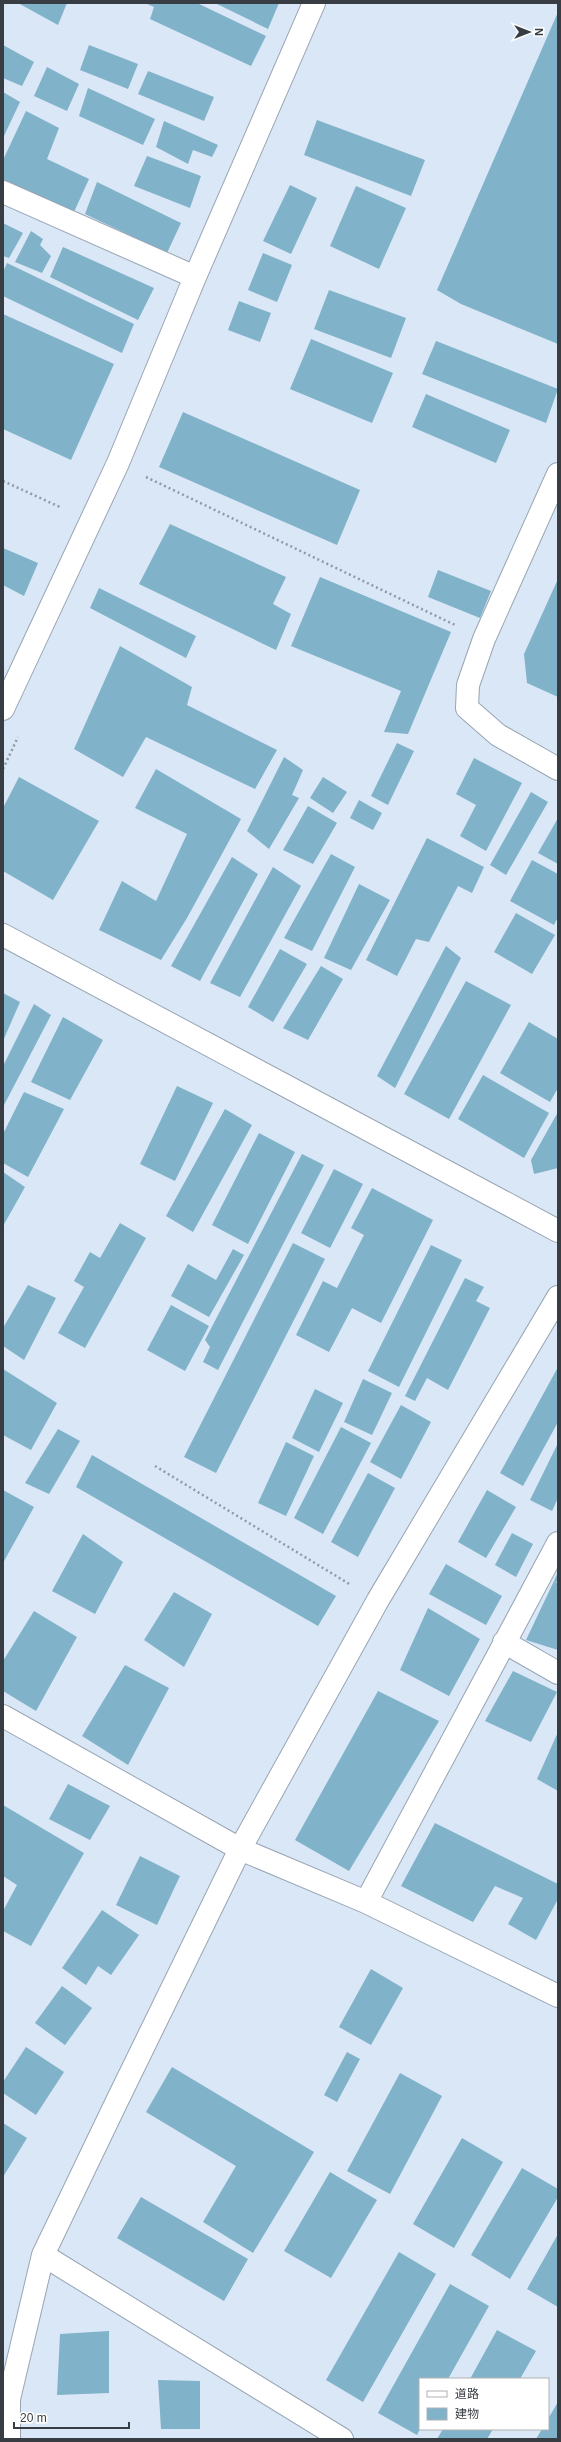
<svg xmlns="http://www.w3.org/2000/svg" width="561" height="2442" font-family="Helvetica,'Noto Sans JP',sans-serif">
	<rect width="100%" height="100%" fill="#dae7f6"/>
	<path fill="#80b2c9" d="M18,3H67L58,25Z
		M145,3H197L266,36L251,66L150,19L154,7Z
		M215,3H279L268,29Z
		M558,12V344L461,304L437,290Z
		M3,45L34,62L22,86L3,78Z
		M89,45L138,64L128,89L80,70Z
		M47,67L79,84L67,111L34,96Z
		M148,71L214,97L204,121L138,94Z
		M88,88L155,119L143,145L79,116Z
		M3,92L20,102L3,138Z
		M26,111L59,128L47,159L89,179L74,212L3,180V160Z
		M317,120L425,160L411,196L304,155Z
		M164,121L218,145L212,157L193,150L188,164L156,147Z
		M147,156L201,176L190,208L134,186Z
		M97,182L181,223L167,253L85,214Z
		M290,185L317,198L291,254L263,241Z
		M356,186L406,208L379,269L330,246Z
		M3,223L23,233L9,258L3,256Z
		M31,231L43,239L40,245L51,256L42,273L15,262Z
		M63,247L154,288L138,320L50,277Z
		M263,253L292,265L277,302L248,290Z
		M7,263L134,324L122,353L3,296V272Z
		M329,290L406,318L391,358L314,329Z
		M239,301L271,313L260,342L228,330Z
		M3,314L114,364L71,460L3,429Z
		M311,339L393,373L372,423L290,389Z
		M436,341L558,389L546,423L422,374Z
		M426,394L510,430L496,463L412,427Z
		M183,412L360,490L337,545L159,467Z
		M170,524L286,577L273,604L291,614L276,650L139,584Z
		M3,548L38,563L24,596L3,585Z
		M438,570L491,591L480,618L428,597Z
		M320,577L451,632L408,734L384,732L401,691L291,646Z
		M558,579V697L527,683L524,654Z
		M99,588L196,636L186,658L90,608Z
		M120,646L192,687L187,705L277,750L255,789L146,737L123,777L74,749Z
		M397,743L414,751L388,805L371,796Z
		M284,757L303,770L292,795L299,798L269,849L247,831Z
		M474,758L522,783L486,851L460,836L476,805L456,794Z
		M156,769L241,819L187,918L161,960L99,930L122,881L156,901L187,834L135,808Z
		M19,777L99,821L53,900L3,871V808Z
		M323,777L347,792L333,813L310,798Z
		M531,792L548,802L506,875L490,865Z
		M359,800L382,813L373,830L350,818Z
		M308,806L337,823L313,864L283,850Z
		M558,818V864L538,853Z
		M427,838L484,867L472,893L458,886L429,942L416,939L397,976L366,960Z
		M331,854L355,867L312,951L284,938Z
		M232,857L258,874L200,981L171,966Z
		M532,860L558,874V917L554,925L510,901Z
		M273,867L301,886L240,997L210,983Z
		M359,884L390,900L351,970L324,958Z
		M516,913L555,935L532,974L494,952Z
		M446,946L461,958L395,1088L377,1076Z
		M280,949L307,964L273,1022L248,1007Z
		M321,966L343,979L308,1040L283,1028Z
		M466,981L511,1005L449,1119L404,1094Z
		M3,993L20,1002L3,1041Z
		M34,1004L51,1015L3,1107V1066Z
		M63,1017L103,1040L70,1100L31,1082Z
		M529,1022L558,1039V1088L550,1102L500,1073Z
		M483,1075L549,1113L524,1158L458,1119Z
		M177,1086L213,1103L175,1181L140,1164Z
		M24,1092L64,1109L28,1177L3,1163V1134Z
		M225,1109L252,1125L193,1232L166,1216Z
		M558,1112V1168L534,1174L531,1160Z
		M259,1133L295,1152L248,1244L212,1225Z
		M302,1154L324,1165L218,1370L203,1362L210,1347L205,1340Z
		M334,1169L363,1184L330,1248L301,1233Z
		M3,1172L25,1187L3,1226Z
		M372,1188L433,1220L381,1323L352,1308L329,1352L296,1335L323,1281L337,1288L364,1235L351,1228Z
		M120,1223L146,1238L85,1348L58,1333L84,1287L74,1281L90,1252L100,1258Z
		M293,1243L325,1259L216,1473L184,1457Z
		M431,1245L462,1260L399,1387L368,1371Z
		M233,1249L244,1255L209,1317L171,1296L188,1264L216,1280Z
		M465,1278L484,1287L476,1301L490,1308L448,1390L427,1378L415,1401L405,1396Z
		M28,1285L56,1298L24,1360L3,1346V1328Z
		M171,1305L209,1326L185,1371L147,1350Z
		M558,1367V1422L523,1486L500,1473Z
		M3,1369L57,1403L31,1450L3,1435Z
		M363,1379L392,1393L372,1435L344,1422Z
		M315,1389L343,1403L319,1452L292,1438Z
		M401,1405L431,1422L401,1479L370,1462Z
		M341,1427L371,1443L323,1534L294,1518Z
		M58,1429L80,1441L49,1494L25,1483Z
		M286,1442L314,1456L286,1516L258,1503Z
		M558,1443V1498L552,1511L530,1500Z
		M92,1455L336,1596L318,1626L76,1487Z
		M368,1473L395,1488L358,1557L331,1542Z
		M3,1490L34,1507L3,1563Z
		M487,1490L516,1507L486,1558L458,1542Z
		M512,1533L533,1544L516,1577L495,1565Z
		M83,1534L123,1562L95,1614L52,1591Z
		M446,1564L502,1596L486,1625L429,1594Z
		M558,1572V1583L554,1581L558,1584V1650L526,1640L554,1581Z
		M174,1592L212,1614L184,1667L144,1640Z
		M428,1608L480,1639L449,1696L400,1670Z
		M34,1611L77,1637L36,1711L3,1691V1661Z
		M125,1665L169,1688L128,1765L82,1736Z
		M513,1671L557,1692L531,1742L485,1721Z
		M378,1691L439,1721L349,1871L295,1840Z
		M558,1732V1791L537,1779Z
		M68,1784L110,1806L90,1840L49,1819Z
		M3,1805L84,1853L31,1946L3,1931V1911L17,1885L3,1876Z
		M435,1823L558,1884V1899L536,1940L508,1924L523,1898L495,1886L473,1922L401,1886Z
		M140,1856L180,1876L157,1925L116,1905Z
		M102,1910L139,1935L111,1975L98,1966L86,1985L62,1968Z
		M371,1969L403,1988L371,2045L339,2027Z
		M62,1986L92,2008L65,2045L35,2023Z
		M26,2047L64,2072L36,2115L3,2093V2082Z
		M347,2052L360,2059L337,2102L324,2095Z
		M172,2067L314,2152L253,2253L203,2222L236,2166L146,2112Z
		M400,2073L442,2096L390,2194L347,2171Z
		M3,2123L27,2138L3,2177Z
		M462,2138L503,2162L454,2248L413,2224Z
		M522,2168L558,2189V2197L510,2279L471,2255Z
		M330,2172L377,2200L331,2278L284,2251Z
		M141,2197L248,2259L224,2301L117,2238Z
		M558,2234V2307L527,2289Z
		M399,2252L436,2274L363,2402L326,2380Z
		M450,2284L489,2306L448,2379H420V2429L417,2435L378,2413Z
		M497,2330L536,2351L520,2379H470Z
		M109,2331V2393L57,2395L60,2334Z
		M158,2380L200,2381V2429H161Z
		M558,2402V2439H536L542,2429H548V2419Z
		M443,2429H493L487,2439H437Z"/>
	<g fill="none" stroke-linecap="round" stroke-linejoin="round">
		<g stroke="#98a5b3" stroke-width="24">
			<path id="minor" d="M3,192L195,277
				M558,474L484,639L468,685L467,708L498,735L558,769
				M3,709L118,463L195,277L314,3
				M3,935L558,1231
				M504,1642L558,1673
				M3,1716L240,1849L366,1902L558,1996
				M366,1902L558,1543
				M43,2255L342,2439
				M9,2439V2399L43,2255L117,2101L240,1849L378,1600L558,1297"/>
		</g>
		<path stroke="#9099a4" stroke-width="2.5" stroke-dasharray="2 3" stroke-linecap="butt" d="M146,477L455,625
			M3,481L62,508
			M3,769L18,737
			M155,1466L351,1585"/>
		<use href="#minor" stroke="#fff" stroke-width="22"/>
	</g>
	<rect width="561" height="2442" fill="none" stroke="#383d43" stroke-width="8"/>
	<rect x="419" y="2378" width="130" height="52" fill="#ffffff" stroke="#afb1b4"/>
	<rect x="427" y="2391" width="20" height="6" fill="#ffffff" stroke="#afb1b4"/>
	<text x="455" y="2398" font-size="12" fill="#383d43">道路</text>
	<rect x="427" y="2408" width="20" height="12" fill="#80b2c9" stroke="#afb1b4"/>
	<text x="455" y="2418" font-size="12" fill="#383d43">建物</text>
	<g transform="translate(529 32) rotate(90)" stroke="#ffffff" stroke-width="3" paint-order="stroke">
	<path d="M0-3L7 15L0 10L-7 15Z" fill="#383d43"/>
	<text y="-6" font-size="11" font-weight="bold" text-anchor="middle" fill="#383d43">N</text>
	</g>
	<path d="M14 2422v6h115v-6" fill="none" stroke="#383d43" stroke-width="2"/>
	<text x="20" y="2422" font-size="12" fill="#383d43" stroke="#ffffff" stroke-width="3" paint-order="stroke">20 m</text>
</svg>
